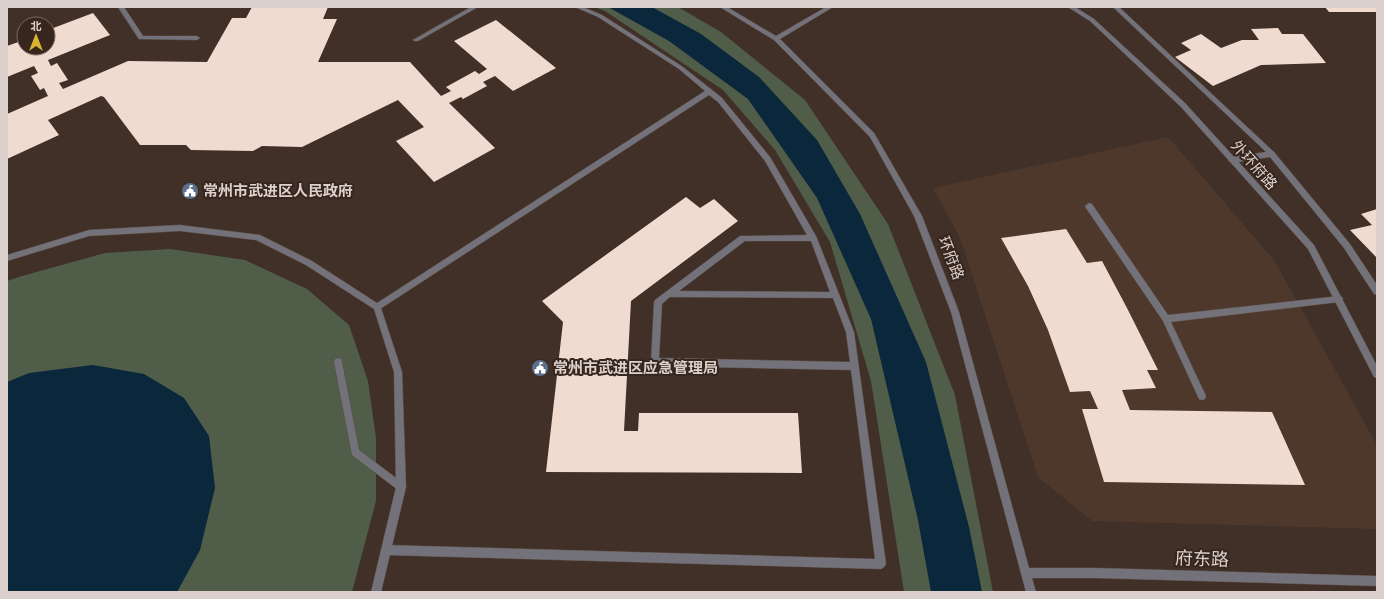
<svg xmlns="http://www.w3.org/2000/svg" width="1384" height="599" font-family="Jost,'Noto Sans SC',sans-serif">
	<rect width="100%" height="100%" fill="#403028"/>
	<path fill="#4e382c" d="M1168,137L1274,260L1377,445V529L1092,521L1038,477L960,238L933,188Z"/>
	<path fill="#505d48" d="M594,7H678L721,32L805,100L888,224L955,395L993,592H904L871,381L830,242L775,150L723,90L605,11Z
		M170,249L245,260L307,289L349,325L368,381L376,438V501L352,592H7V281L22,276L105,253Z"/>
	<path fill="#0a273b" d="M608,7H652L701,34L759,77L817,140L860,214L926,362L969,527L982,592H931L918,520L871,319L817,198L748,99L669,41Z
		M93,365L144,374L184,398L209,436L215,488L200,550L177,592H7V382L29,373Z"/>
	<path fill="#f0dbd0" d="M252,7H328L323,19H337L318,62H410L441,96L451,91L446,87L475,71L479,74L487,69L454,41L496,20L556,68L513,91L495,76L483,82L487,86L463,99L461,97L449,103L495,148L434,182L396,141L424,127L398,100L302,147L262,146L253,151L191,150L186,145H140L104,97L101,96L48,120L59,135L7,159V114L48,96L44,88L40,90L31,76L38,73L34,66L7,77V46L24,40V48H48V30L93,13L110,35L48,60L51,66L57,63L68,80L59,83L63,89L128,61L207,62L232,18H246Z
		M1325,7H1377V12H1329Z
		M1278,28L1282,34H1303L1326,63L1261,65L1213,86L1175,57L1191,50L1181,43L1201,34L1221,48L1242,40H1259L1251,29Z
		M686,197L700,208L714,199L738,221L631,301L624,431H638L639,413H798L802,473L546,472L563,322L542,301Z
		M1377,209V258L1350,230L1372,225L1361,214Z
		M1066,229L1087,263L1102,261L1127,308L1158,370H1147L1156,388L1122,390L1130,410L1272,412L1305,485L1104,482L1082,409H1098L1090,391L1070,392L1048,330L1028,286L1001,238Z"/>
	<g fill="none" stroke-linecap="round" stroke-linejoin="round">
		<g stroke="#5c4d45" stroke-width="1">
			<path id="service" d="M118,7H124L143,36H197L200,38L197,40L139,39Z
				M471,7H478L418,41H414L413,40Z
				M575,7H583L602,15L683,67L722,98L770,157L816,236L854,332L886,564L884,567L881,569L386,555L383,553L381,550L383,547L386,545L875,559L851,370L655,366L652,365L651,362L654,302L655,300L740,236L807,235L765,161L718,102L709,95L380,309H374L373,307L374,305L705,91L679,69L598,17ZM745,241H811L830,292L679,291ZM670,297L833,298L846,332L850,362L659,358L662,304Z
				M1113,7H1119L1274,152L1350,244L1377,285V295L1374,294L1344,248L1270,157L1232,163L1230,162L1228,160L1230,158L1232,157L1266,152Z
				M1089,203L1092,204L1168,315L1339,296L1342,297L1343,299L1342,301L1339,302L1171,322L1206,396L1205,399L1202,400L1199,399L1163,321L1086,208L1085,206Z
				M338,358L341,359L342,362L359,450L404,484L406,487L404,490L401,492L398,490L352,455L334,362L335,359Z"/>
		</g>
		<g stroke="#5c4d45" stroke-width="1">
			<path id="minor" d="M180,225L260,235L312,261L380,305L402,372L406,487L381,592H371L396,487L394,372L374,309L306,265L256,240L180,231L89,236L7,261V255L89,230Z"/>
		</g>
		<g stroke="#5c4d45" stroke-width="1">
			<path id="tertiary" d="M720,7H727L776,36L826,7H833L780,39L874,133L922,216L959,312L1029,568H1096L1377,576V586L1096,578H1032L1036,592H1026L951,312L914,216L870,137L774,40Z
				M1068,7H1075L1094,19L1185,103L1314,245L1377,366V378L1374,377L1308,249L1181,107L1090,21Z"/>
		</g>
		<use href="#service" fill="#737179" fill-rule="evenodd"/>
		<use href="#minor" fill="#737179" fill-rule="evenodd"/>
		<use href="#tertiary" fill="#737179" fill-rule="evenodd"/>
	</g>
	<defs>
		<g id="civic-disc" transform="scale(0.9)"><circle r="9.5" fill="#5c6f8a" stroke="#36261e"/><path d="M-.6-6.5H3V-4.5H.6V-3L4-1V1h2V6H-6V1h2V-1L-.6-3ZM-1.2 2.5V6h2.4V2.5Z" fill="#fff"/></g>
	</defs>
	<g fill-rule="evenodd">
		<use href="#civic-disc" x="190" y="191"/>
		<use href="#civic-disc" x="540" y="368"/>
	</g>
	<g text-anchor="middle" stroke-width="4" stroke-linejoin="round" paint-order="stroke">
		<g font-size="15" fill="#dbd0cb" stroke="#36261e">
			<text transform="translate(1254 165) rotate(48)" y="5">外环府路</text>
			<text transform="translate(951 258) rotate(69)" y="5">环府路</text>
		</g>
		<g font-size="15" font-weight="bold" fill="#dbd0cb" stroke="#36261e" text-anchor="start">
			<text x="203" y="196">常州市武进区人民政府</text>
			<text x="553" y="373">常州市武进区应急管理局</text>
		</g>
		<g font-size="18" fill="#dbd0cb" stroke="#36261e">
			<text transform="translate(1202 559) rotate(2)" y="6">府东路</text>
		</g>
	</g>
	<rect width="1384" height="599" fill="none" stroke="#dbd0cb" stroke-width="16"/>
	<g transform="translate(36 36)"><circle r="19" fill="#36261e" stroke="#786a63"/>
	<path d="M0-3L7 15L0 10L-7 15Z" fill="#dab333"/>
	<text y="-6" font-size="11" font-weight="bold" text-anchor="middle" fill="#dbd0cb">北</text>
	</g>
</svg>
